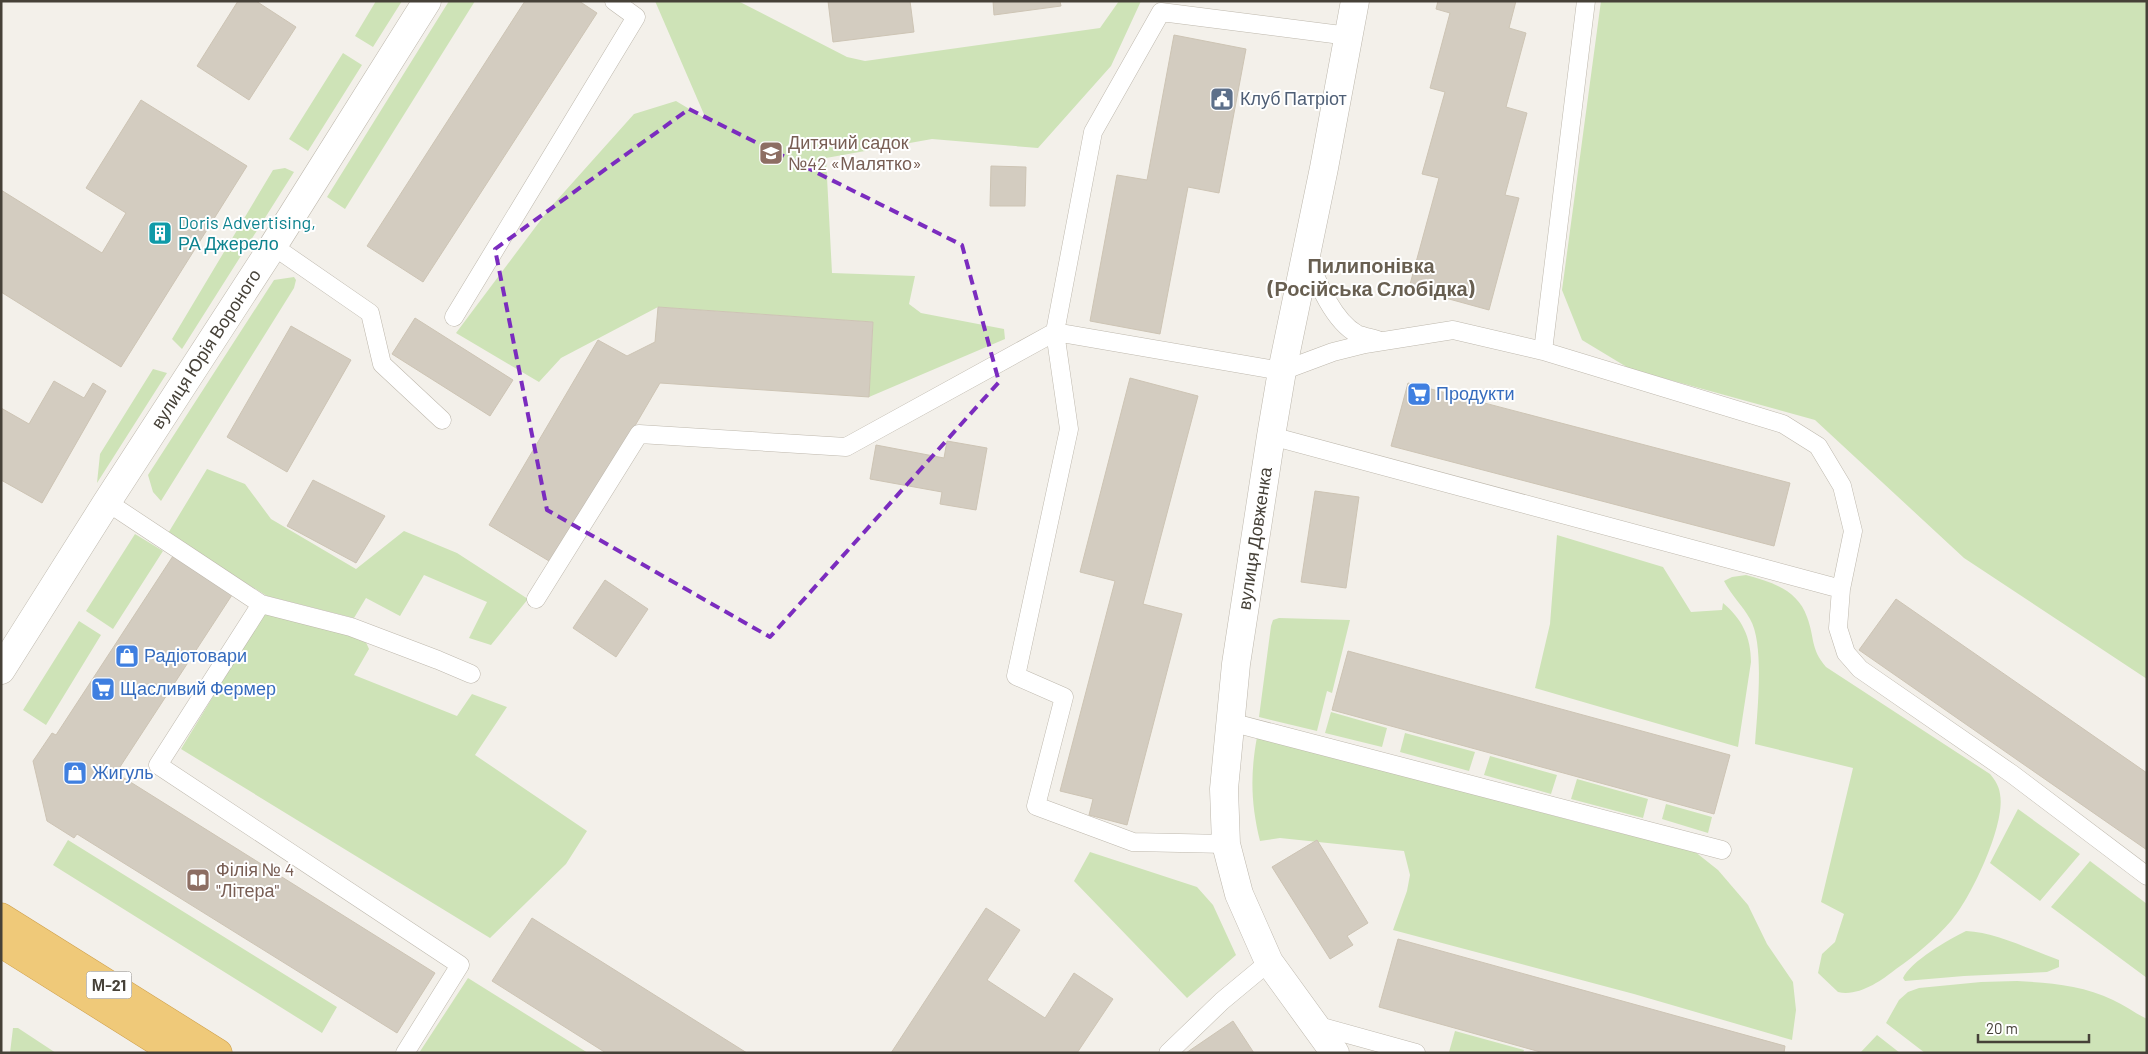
<svg xmlns="http://www.w3.org/2000/svg" width="2148" height="1054" font-family="Barlow,sans-serif">
	<rect width="100%" height="100%" fill="#f3f0ea"/>
	<path fill="#cee3b7" d="M376,1H402L373,47L355,36Z
		M449,1H475L345,209L327,197Z
		M655,1H738L847,57L865,61L1100,28L1119,1H1141L1111,66L1038,148L932,139L826,158L832,273L915,276L909,304L921,313L1004,329L1005,339L869,397L873,322L658,307L561,358L539,382L456,333L549,209L634,114L676,101L706,119Z
		M1601,1H2147V679L1964,558L1815,420L1630,369L1582,340L1562,290Z
		M343,53L362,65L308,151L289,139Z
		M285,168L294,172L182,349L172,339L273,170Z
		M294,277L296,280L294,288L161,501L153,492L148,475L274,280Z
		M153,369L167,373L97,483L100,454Z
		M207,469L245,484L271,519L356,569L404,531L457,553L528,599L491,645L469,638L487,602L424,575L400,616L366,598L354,618L267,596L167,535Z
		M135,534L163,551L113,629L86,611Z
		M1557,535L1663,567L1691,612L1722,610L1723,603C1742,619 1751,637 1751,662L1738,747L1535,688L1550,624Z
		M1746,575C1772,582 1798,590 1807,617C1815,638 1810,648 1826,667L1990,774C1995,780 1999,786 2000,794C2006,824 1971,898 1951,921C1935,939 1916,955 1896,969C1881,981 1858,997 1838,992L1818,973L1822,954L1835,942L1844,914L1821,902L1853,768L1755,744C1757,714 1765,644 1750,619C1743,606 1731,595 1724,581L1732,577Z
		M266,610L364,638L369,649L354,675L457,716L472,694L507,707L475,755L587,831L566,864L490,938L181,749Z
		M1279,618L1350,620L1332,693L1327,691L1317,731L1259,717L1271,626L1273,620Z
		M79,621L101,635L46,725L23,710Z
		M1331,712L1387,728L1382,747L1325,733Z
		M1405,733L1475,752L1469,771L1400,752Z
		M1257,737L1604,829L1694,851L1718,870L1748,905L1767,944L1793,982L1796,1010L1792,1040L1634,994L1393,930L1407,891L1410,875L1404,851L1280,838L1260,841C1251,804 1250,775 1257,737Z
		M1490,756L1557,775L1551,794L1484,775Z
		M1577,779L1648,799L1643,818L1571,799Z
		M1666,804L1712,817L1708,833L1662,819Z
		M2018,809L2080,854L2040,901L1990,863Z
		M68,840L337,1007L322,1033L53,865Z
		M1090,852L1197,887L1213,905L1236,955L1187,998L1074,881Z
		M2090,861L2147,904V978L2051,907Z
		M1966,931C1995,932 2031,950 2059,960V967L2047,972L1964,976L1905,981L1903,978C1910,962 1949,939 1966,931Z
		M468,978L588,1053H419Z
		M2017,981C2049,983 2083,985 2113,1000C2124,1005 2135,1013 2147,1019V1053H1925L1886,1023L1899,1000L1908,992L1919,988L1981,982Z
		M13,1028H18L56,1053H10Z
		M1455,1031L1524,1050L1523,1053L1449,1052Z
		M1877,1035L1900,1053H1860Z"/>
	<path fill="#d3ccc0" stroke="#cdc4b4" d="M238,1H256L296,27L249,100L197,66Z
		M525,1H579L597,13L423,282L367,246Z
		M828,1H910L914,32L833,42Z
		M993,1H1060L1061,6L994,15Z
		M1438,1H1516L1509,28L1526,33L1506,107L1527,113L1505,195L1519,198L1489,310L1409,288L1439,178L1422,174L1445,92L1430,88L1450,13L1436,9Z
		M1174,35L1246,49L1219,193L1188,187L1160,334L1090,321L1117,175L1147,180Z
		M141,100L247,166L121,367L1,292V190L102,253L126,213L86,188Z
		M991,166L1026,167L1025,206H990Z
		M658,307L873,322L869,397L660,383L554,564L489,525L598,340L627,356L655,342Z
		M415,318L513,380L490,416L392,354Z
		M291,326L351,360L287,472L227,437Z
		M1130,378L1198,396L1143,604L1182,614L1127,825L1089,815L1093,799L1060,791L1115,581L1080,572Z
		M54,381L84,398L93,383L106,391L42,503L1,480V408L29,424Z
		M1408,383L1790,483L1774,546L1391,446Z
		M947,441L987,448L976,510L940,504L942,492L870,479L876,445L944,458Z
		M313,480L385,516L356,563L287,526Z
		M1315,491L1359,497L1346,588L1301,582Z
		M173,556L232,595L116,773L435,973L397,1033L77,834L74,838L47,821L33,761L52,733L56,735Z
		M605,580L648,609L616,657L573,628Z
		M1896,599L2147,773V850L1859,650Z
		M1348,651L1730,755L1714,814L1332,710Z
		M1317,840L1368,923L1347,936L1353,945L1330,959L1272,867Z
		M986,908L1020,930L987,980L1045,1018L1074,973L1113,999L1077,1053H891Z
		M532,918L747,1053H606L492,981Z
		M1398,939L1785,1046L1784,1053H1544L1379,1007Z
		M1233,1021L1254,1053H1186Z"/>
	<g fill="none" stroke-linecap="round" stroke-linejoin="round">
		<g stroke="#beb8ad" stroke-width="19">
			<path id="lane" d="M1349,36L1161,12L1093,132L1055,332L1282,371L1333,352L1365,344L1453,330L1543,351L1783,424L1818,446L1842,486L1853,531L1841,589L1838,628L1846,653L1860,669L2012,774L2147,876
				M273,246L370,313L382,364L442,420
				M1307,257C1317,281 1333,321 1357,334C1364,337 1373,338 1380,341
				M454,317L636,17L614,1
				M1543,351L1586,1
				M1271,436L1841,589
				M107,502L261,604L158,765L460,965L405,1053
				M536,599L639,434L846,447L1055,332L1069,429L1016,676L1064,697L1036,806L1133,842L1226,844
				M261,604L351,627L438,660L471,674
				M1230,722L1722,850
				M1315,1025L1416,1053
				M1168,1053L1222,1001L1269,962"/>
		</g>
		<g stroke="#beb8ad" stroke-width="29">
			<g id="street">
				<path id="s1" d="M1,670L107,502L273,246L427,1"/>
				<path id="s2" d="M1335,1053L1269,962L1239,894L1226,844L1224,789L1236,664L1271,436L1282,371L1324,168L1355,1"/>
			</g>
		</g>
		<g stroke="#cd9e49" stroke-width="29">
			<path id="highway" d="M1,917L218,1053
				M1,943L176,1053"/>
		</g>
		<use href="#lane" stroke="#fff" stroke-width="18"/>
		<use href="#street" stroke="#fff" stroke-width="28"/>
		<use href="#highway" stroke="#efc979" stroke-width="28"/>
	</g>
	<path fill="none" stroke="#7b2cbf" stroke-width="4" stroke-dasharray="10 6" stroke-linejoin="round" d="M689,109L962,245L999,382L770,637L547,510L495,249Z"/>
	<defs>
		<g id="civic-square" transform="scale(1.25)"><rect x="-9" y="-9" width="18" height="18" rx="4" fill="#5c6f8a" stroke="#fff"/><path d="M-.6-6.5H3V-4.5H.6V-3L4-1V1h2V6H-6V1h2V-1L-.6-3ZM-1.2 2.5V6h2.4V2.5Z" fill="#fff"/></g>
		<g id="school-square" transform="scale(1.25)"><rect x="-9" y="-9" width="18" height="18" rx="4" fill="#8d6e63" stroke="#fff"/><path d="M0-5L7-2L0 1L-7-2ZM-4 1L0 2.5L4 1V4Q0 6-4 4Z" fill="#fff"/></g>
		<g id="building-square" transform="scale(1.25)"><rect x="-9" y="-9" width="18" height="18" rx="4" fill="#0f9aa8" stroke="#fff"/><path d="M-4-6H4V6H1V3H-1V6H-4ZM-2.5-4.3h1.7v1.8h-1.7ZM.8-4.3h1.7v1.8H.8ZM-2.5-1h1.7V.8h-1.7ZM.8-1h1.7V.8H.8Z" fill="#fff"/></g>
		<g id="supermarket-square" transform="scale(1.25)"><rect x="-9" y="-9" width="18" height="18" rx="4" fill="#3f7fe0" stroke="#fff"/><path d="M-6-5.5h2.5l.6 2H6L4.5 2H-2.5L-4.4-4H-6ZM-1.5 3.2a1.3 1.3 0 1 0 .1 0ZM3 3.2a1.3 1.3 0 1 0 .1 0Z" fill="#fff"/></g>
		<g id="shop-square" transform="scale(1.25)"><rect x="-9" y="-9" width="18" height="18" rx="4" fill="#3f7fe0" stroke="#fff"/><path d="M-5-2.5h2.3a2.7 3.5 0 0 1 5.4 0H5L5.5 6h-11ZM-1.5-2.5h3a1.5 2.3 0 0 0-3 0Z" fill="#fff"/></g>
		<g id="library-square" transform="scale(1.25)"><rect x="-9" y="-9" width="18" height="18" rx="4" fill="#8d6e63" stroke="#fff"/><path d="M-6-4Q-3-5.5-.7-3.5V5Q-3 3-6 4ZM6-4Q3-5.5 .7-3.5V5Q3 3 6 4Z" fill="#fff"/></g>
	</defs>
	<g fill-rule="evenodd">
		<use href="#civic-square" x="1222" y="99"/>
		<use href="#school-square" x="771" y="153"/>
		<use href="#building-square" x="160" y="233"/>
		<use href="#supermarket-square" x="1419" y="394"/>
		<use href="#shop-square" x="127" y="656"/>
		<use href="#supermarket-square" x="103" y="689"/>
		<use href="#shop-square" x="75" y="773"/>
		<use href="#library-square" x="198" y="880"/>
	</g>
	<g text-anchor="middle" stroke-width="4" stroke-linejoin="round" paint-order="stroke">
		<rect fill="#fff" stroke="#7e7a74" stroke-width="1" x="86.5" y="971.5" width="45" height="27" rx="4"/>
		<g font-size="16" font-weight="bold" fill="#464138">
			<text x="109" y="991">М-21</text>
		</g>
		<g font-size="18" fill="#4e5e75" stroke="#fff" text-anchor="start">
			<text x="1240" y="105">Клуб Патріот</text>
		</g>
		<g font-size="18" fill="#785e54" stroke="#fff" text-anchor="start">
			<text x="788" y="149">Дитячий садок<tspan x="788" dy="21">№42 «Малятко»</tspan></text>
			<text x="216" y="876">Філія № 4<tspan x="216" dy="21">"Літера"</tspan></text>
		</g>
		<g font-size="18" fill="#0d838f" stroke="#fff" text-anchor="start">
			<text x="178" y="229">Doris Advertising,<tspan x="178" dy="21">РА Джерело</tspan></text>
		</g>
		<g font-size="18" fill="#464138" stroke="#fff">
			<text dy="6" stroke="none"><textPath href="#s1" startOffset="381">вулиця Юрія Вороного</textPath></text>
			<text dy="6" stroke="none"><textPath href="#s2" startOffset="546">вулиця Довженка</textPath></text>
		</g>
		<g font-size="18" fill="#366cbe" stroke="#fff" text-anchor="start">
			<text x="1436" y="400">Продукти</text>
			<text x="144" y="662">Радіотовари</text>
			<text x="120" y="695">Щасливий Фермер</text>
			<text x="92" y="779">Жигуль</text>
		</g>
		<g font-size="20" font-weight="bold" fill="#685f51" stroke="#fff">
			<text x="1371" y="273">Пилипонівка<tspan x="1371" dy="23">(Російська Слобідка)</tspan></text>
		</g>
	</g>
	<rect width="2148" height="1054" fill="none" stroke="#464138" stroke-width="5"/>
	<path d="M1978 1034v8h111v-8" fill="none" stroke="#464138" stroke-width="2.5"/>
	<text x="1986" y="1034" font-size="15" fill="#464138" stroke="#ffffff" stroke-width="4" paint-order="stroke">20 m</text>
</svg>
